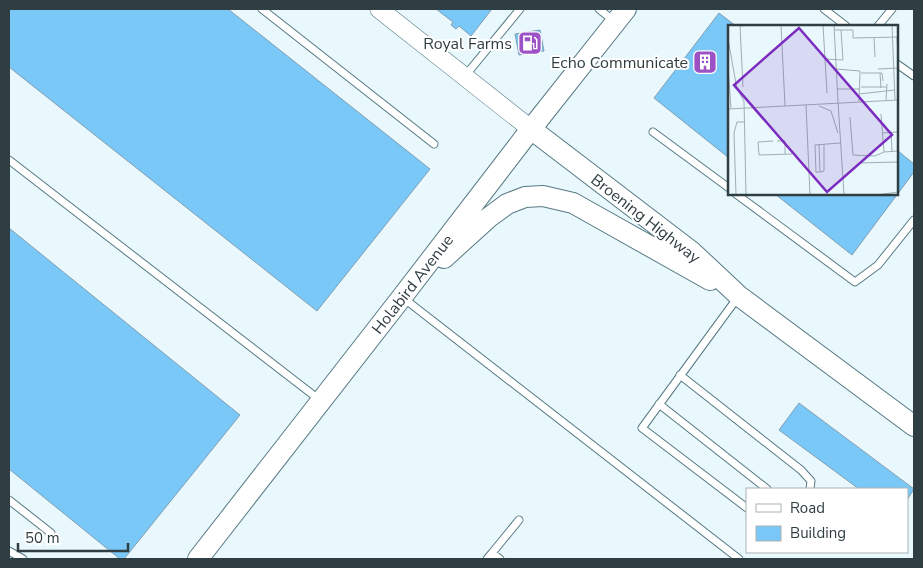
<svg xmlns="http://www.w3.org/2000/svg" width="923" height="568" font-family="'Nunito Sans',sans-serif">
	<rect width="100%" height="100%" fill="#e9f8fd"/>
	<path fill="#7ac8f7" stroke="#829eb1" d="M9,9H228L430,169L317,311L9,67Z
		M436,9H492L471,36L459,26L456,29L451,25L453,22Z
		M719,13L736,26H729V158L654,98Z
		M540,30L544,51L519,55L515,34Z
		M897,150L914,164V172L852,255L775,194H897Z
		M9,228L240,415L124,559H120L9,469Z
		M799,403L914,489L907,500V489H859L779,430Z"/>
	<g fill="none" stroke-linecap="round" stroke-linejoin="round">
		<g stroke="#567983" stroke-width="9">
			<path id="service" d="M262,9L434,144
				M599,9L614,21
				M824,9L846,26
				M878,26L892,9
				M897,64L914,76
				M465,76L520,9
				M653,132L729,188
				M9,160L321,401
				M736,194L855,282L878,265L914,220
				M402,297L739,559
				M738,297L642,428L747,508
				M680,375L801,470L811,481L810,489
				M659,404L767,489
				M9,500L51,533
				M9,551L23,559
				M492,553L519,520
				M487,559L492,553L500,559"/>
		</g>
		<g stroke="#567983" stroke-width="19">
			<path id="tertiary" d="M379,9L531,129"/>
		</g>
		<g stroke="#567983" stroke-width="22">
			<path id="secondary" d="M531,129L692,252L739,296L914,426
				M444,258L488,218L507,204L525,197L543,196L573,203L710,280
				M198,559L402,297L531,129L626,9"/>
		</g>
		<use href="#service" stroke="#fff" stroke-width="7"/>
		<use href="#tertiary" stroke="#fff" stroke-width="18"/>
		<use href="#secondary" stroke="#fff" stroke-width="20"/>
	</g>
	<defs>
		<g id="fuel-square" transform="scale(1.25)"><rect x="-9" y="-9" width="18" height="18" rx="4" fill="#9c52c5" stroke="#fff"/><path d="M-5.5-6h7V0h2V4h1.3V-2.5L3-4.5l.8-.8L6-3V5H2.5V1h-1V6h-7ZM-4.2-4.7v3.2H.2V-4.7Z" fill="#fff"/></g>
		<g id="building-square" transform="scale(1.25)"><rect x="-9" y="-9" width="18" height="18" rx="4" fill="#9c52c5" stroke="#fff"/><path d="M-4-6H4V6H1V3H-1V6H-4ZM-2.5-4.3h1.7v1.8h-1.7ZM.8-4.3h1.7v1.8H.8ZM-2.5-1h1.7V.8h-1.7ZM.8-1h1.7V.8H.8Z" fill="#fff"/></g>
	</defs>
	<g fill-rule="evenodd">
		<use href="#fuel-square" x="530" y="43"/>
		<use href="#building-square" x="705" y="62"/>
	</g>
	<g text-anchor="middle" stroke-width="4" stroke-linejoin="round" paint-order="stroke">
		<g font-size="16" fill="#2f3e42" stroke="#fff" text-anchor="end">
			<text x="512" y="49">Royal Farms</text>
			<text x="688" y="68">Echo Communicate</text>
		</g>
		<g font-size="16" fill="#2f3e42" stroke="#fff">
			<text transform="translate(646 218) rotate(38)" y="6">Broening Highway</text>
			<text transform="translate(412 284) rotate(-52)" y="6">Holabird Avenue</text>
		</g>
	</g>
	<g transform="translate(728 25)">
		<rect width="170" height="170" fill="#e9f8fd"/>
		<path fill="none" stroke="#9faeb2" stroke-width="1" d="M53,0L57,81M95,0L97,34L115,35L113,5M106,0L110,77M164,0L167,75M107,5H125V13L170,12M146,12L147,32M169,12L170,34M0,14L9,64L16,76L18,170M97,34L99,68M0,42L3,83M108,44L132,46L131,76M150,44L170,43M133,48H154L155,56M152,48L153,63M15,62L12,1L25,0M133,62H158M109,64H131M131,69L167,65M158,75L159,59M110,77L116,170M78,80L82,170M91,81L103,86L110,108M0,84L170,75M153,89L156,127L170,126M122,92L125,130L147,131L156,127M163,107L164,126M154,108L170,107M45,116L30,117L31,130L64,129M49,116H57V129M91,120L92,147L96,146V120M131,138L170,137M92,147H88L87,120L112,118M8,170L6,108L9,97H16M149,170L170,167"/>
		<path fill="#7b2cbf" fill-opacity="0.15" stroke="#7b2cbf" stroke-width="2.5" d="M71,3L164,110L99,167L6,60Z"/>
		<rect width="170" height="170" fill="none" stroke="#2f3e42" stroke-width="2.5"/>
	</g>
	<rect width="923" height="568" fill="none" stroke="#2f3e42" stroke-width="20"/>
	<rect x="746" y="488" width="162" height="65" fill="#ffffff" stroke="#acb2b3"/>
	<rect x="756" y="504" width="25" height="8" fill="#ffffff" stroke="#acb2b3"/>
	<text x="790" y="513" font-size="15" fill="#2f3e42">Road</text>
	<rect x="756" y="526" width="25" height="15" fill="#7ac8f7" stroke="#acb2b3"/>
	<text x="790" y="538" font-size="15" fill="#2f3e42">Building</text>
	<path d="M18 543v8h110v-8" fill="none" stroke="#2f3e42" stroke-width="2.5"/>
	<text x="25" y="543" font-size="15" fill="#2f3e42" stroke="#ffffff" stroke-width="4" paint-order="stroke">50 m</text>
</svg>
